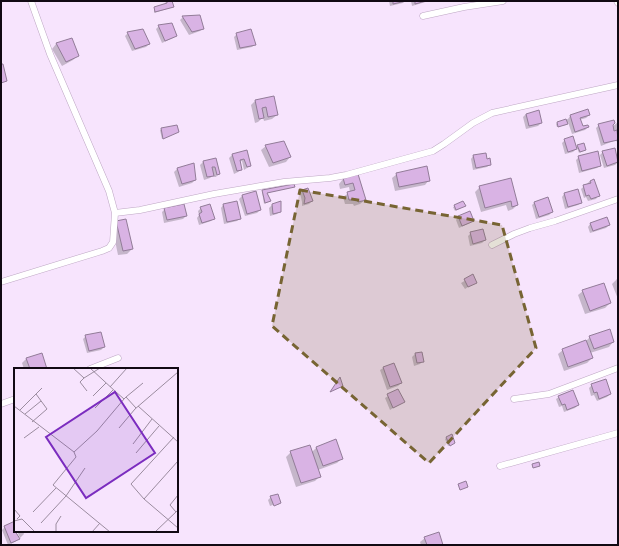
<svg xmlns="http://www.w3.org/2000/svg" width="619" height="546" font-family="'Sofia Sans Condensed',sans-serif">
	<rect width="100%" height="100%" fill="#f7e4fd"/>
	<path fill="#0003" d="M165,1H171L173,7L154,13V9L166,4Z
		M389,1H405L403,3L390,6Z
		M411,1H429L412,6Z
		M183,17L203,28L200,31L189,35L180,20Z
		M159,26L176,35L173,38L162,43L156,29Z
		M128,33L149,44L146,47L132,51L125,36Z
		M237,34L255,44L252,47L237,50L234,37Z
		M72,39L78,55L73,60L62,66L52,49L56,44Z
		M273,97L277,115L272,119L264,121L263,117L258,122L255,123L251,105L255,101Z
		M526,114L541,123L538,126L526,129L523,117Z
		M589,115L586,118L579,120L582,128L588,127L585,130L572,134L568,122L566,125L557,127L556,124L557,123L568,119L570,116Z
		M618,122V142H617L616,140L601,146L596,128L599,125L612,127Z
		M162,129L176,132L162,139L160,130Z
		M565,140L576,148L578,146L585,150L579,153L577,148L573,152L565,154L562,143Z
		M266,146L290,157L286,162L269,167L261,150Z
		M246,151L250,166L244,170L242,161L239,162L241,170L238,172L234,174L229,158L232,155Z
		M603,152L618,162L615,165L604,168L600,155Z
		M473,156L486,160L490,164L487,167L473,170L471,159Z
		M579,157L600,165L597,168L579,173L576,160Z
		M215,159L218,174L216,177H214V175L210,178L204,180L200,165L203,162Z
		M177,169L195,180L192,183L179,187L174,172Z
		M397,174L429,180L425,185L395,191L392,178Z
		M358,175L365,200L360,204L354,206L353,204H345L343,197L350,192L349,187L340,189L339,184L343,179Z
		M510,179L517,205L513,209L508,211L506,205L481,212L475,192L480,187Z
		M590,181L598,196L596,199L588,201L586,197L584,198L581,189Z
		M294,187L267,193L270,201L264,204L262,192L263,191Z
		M303,191L312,201L309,204L302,206V202L300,193Z
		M564,194L581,202L578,205L565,209L562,197Z
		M242,196L260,210L257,213L245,216L239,199Z
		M463,202L465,206L455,211L453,207Z
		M535,202L552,212L549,215L536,219L532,205Z
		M223,205L240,218L237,221L224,224L221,208Z
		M272,205L280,211L277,214L270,216L269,208Z
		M201,208L214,218L211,221L199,225L197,218L199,215L198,211Z
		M165,209L186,216L183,219L164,223L162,212Z
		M469,212L473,220L470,223L459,228L456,220L458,217Z
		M117,222L132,249L127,254L118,255L112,226Z
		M590,224L609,225L606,228L590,233L588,227Z
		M471,233L485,240L482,243L470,246L468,236Z
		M473,276L476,282L465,289L461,283Z
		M617,279H618V299L612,284Z
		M583,291L610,303L605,308L585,314L578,295Z
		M86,336L104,347L101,350L87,353L83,339Z
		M590,337L613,342L609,347L590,353L592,358L587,363L564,371L558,354L563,350L585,342Z
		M421,353L423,361L420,364L414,366L412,357L415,354Z
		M26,359L46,369H24L22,363Z
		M394,364L401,383L398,386L387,390L380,370L383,368Z
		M592,385L610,394L607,397L597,401L594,395L591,396L589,388Z
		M398,390L403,402L390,410L385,398Z
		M559,397L578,405L575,408L564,412L562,406L559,407L556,399Z
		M446,438L453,444L448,446L445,439Z
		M316,448L342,458L337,463L318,470L320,476L315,481L296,487L286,457L291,452H312Z
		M271,497L280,503L278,505V503L270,506L268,500Z
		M15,522L14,530L18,539L15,542L8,545L2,530L5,527Z
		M17,531H23L24,534L20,538Z
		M425,538L442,545H421L420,542Z"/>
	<path fill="#d9b3e4" stroke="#927c98" d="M167,1H172L174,7L155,12L154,7L167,3Z
		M393,1H406L393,4Z
		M415,1H426L415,4Z
		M200,15L204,29L192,32L182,16Z
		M172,23L177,36L165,41L158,25Z
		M143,29L150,44L135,49L127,32Z
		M251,29L256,45L240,48L236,33Z
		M72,38L79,56L66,62L56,43Z
		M1,64H3L7,81L1,83Z
		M274,96L278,115L268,117L266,107L262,108L264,118L259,119L255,100Z
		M588,109L590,115L580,118L583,126L588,125L589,127L575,132L570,115Z
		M539,110L542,123L529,126L526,114Z
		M566,119L568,124L558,127L557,122Z
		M614,120L615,123L613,125L614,131L617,130L618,140L604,143L598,124Z
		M177,125L179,132L163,139L161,128Z
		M573,136L577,149L568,152L564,139Z
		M284,141L291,157L273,163L265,145Z
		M584,143L586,150L580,152L577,145Z
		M615,148L618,162L607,166L602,151Z
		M247,150L251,166L247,167L244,159L240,160L242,170L237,171L232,154Z
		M598,151L601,166L582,171L578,156Z
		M486,153L487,159L490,158L491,165L476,168L473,155Z
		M216,158L220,174L217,175L215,167H212L214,176L207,177L203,161Z
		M194,163L196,180L182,184L177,168Z
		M427,166L430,181L399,187L396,173Z
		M358,174L366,200L358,202L357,200H349L347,192L355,190L353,183L345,185L343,178Z
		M511,178L518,205L512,207L511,201L485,208L479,186Z
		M594,179L600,196L591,199L589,195L586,196L583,185L591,183L590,181Z
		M294,184L295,187L267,193L271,201L265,203L262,190Z
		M308,188L313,201L304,204L305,198L302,190Z
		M578,189L582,203L568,207L564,193Z
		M256,191L261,210L247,214L242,195Z
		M548,197L553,212L539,217L534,202Z
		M237,201L241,219L227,222L223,204Z
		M281,201V212L273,214L272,204Z
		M463,201L466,206L456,210L454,205Z
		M184,204L187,216L167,220L164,208Z
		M210,204L215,219L202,223L199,214L202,212L200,207Z
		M470,211L474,221L462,226L458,216Z
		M607,217L610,225L593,231L590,223Z
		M126,219L133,249L123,251L116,221Z
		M483,229L486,240L473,244L470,232Z
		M473,274L477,283L468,287L464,279Z
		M604,283L611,303L590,311L582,290Z
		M610,329L614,342L594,349L589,336Z
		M101,332L105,347L89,351L85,335Z
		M586,340L593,358L568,367L562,349Z
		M422,352L424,362L417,363L415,353Z
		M42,353L47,369H30L26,358Z
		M394,363L402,383L390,387L383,367Z
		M340,377L343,386L330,392Z
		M606,379L611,394L599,399L597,392L594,393L591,384Z
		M398,389L405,402L393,408L387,394Z
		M573,390L579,405L567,410L565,404L562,405L558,396Z
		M452,434L455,443L450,446L446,437Z
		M336,439L343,459L323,466L316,447Z
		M310,445L321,477L301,483L290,451Z
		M539,462L540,466L533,468L532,464Z
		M466,481L468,487L460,490L458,484Z
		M278,494L281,503L274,506L270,496Z
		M15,521V531L20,539L11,543L4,526Z
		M439,532L443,545H427L424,537Z"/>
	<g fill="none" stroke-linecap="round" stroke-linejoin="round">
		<g stroke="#bea7c4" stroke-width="7">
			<path id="minor" d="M617,1L618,3
				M423,16L464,7L503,1
				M115,213L140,210L214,194L284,182L330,178L346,175L433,151L444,144L473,123L492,113L618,85
				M492,245L514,234L530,228L555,221L618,199
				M1,282L102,251L109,248L113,242L115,213L109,191L50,54L31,1
				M90,369L118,358
				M514,399L549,394L618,368
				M1,404L15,399
				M500,466L618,433"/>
		</g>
		<use href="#minor" stroke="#fff" stroke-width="6"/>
	</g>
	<path fill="#776433" fill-opacity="0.2" stroke="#776433" stroke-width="3" stroke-dasharray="8 5" stroke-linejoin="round" d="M300,190L502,225L536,348L429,463L272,326Z"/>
	<g transform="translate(14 368)">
		<rect width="164" height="164" fill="#f7e4fd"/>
		<path fill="none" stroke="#9b8c9f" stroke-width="1" d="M59,0L70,10L86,0M76,0L102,24L110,31L112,29L122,40M70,10L66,14L73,23M96,19L113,0M79,28L92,15M112,29L129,15M0,38L60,84L62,89L39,117L96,164M124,38L164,74M81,40L99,22M6,42L28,20M11,46L27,33M18,54L33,41L22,26M105,60L121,41L164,4M10,70L25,59M119,76L138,51M60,84L83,63L110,31M122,85L145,58M164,93L130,131L164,160M52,128L71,100M130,131L117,116L160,69M0,141L6,148L3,151M19,144L42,120M162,144L156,137L164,127M0,153L8,151L21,164M27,155L52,128M42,164V156L47,148M78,164L86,155M141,164L164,142"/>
		<path fill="#7b2cbf" fill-opacity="0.15" stroke="#7b2cbf" stroke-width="2" d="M101,24L141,85L72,130L32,69Z"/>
		<rect width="164" height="164" fill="none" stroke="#110913" stroke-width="2"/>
	</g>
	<rect width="619" height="546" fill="none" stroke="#110913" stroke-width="4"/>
</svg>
